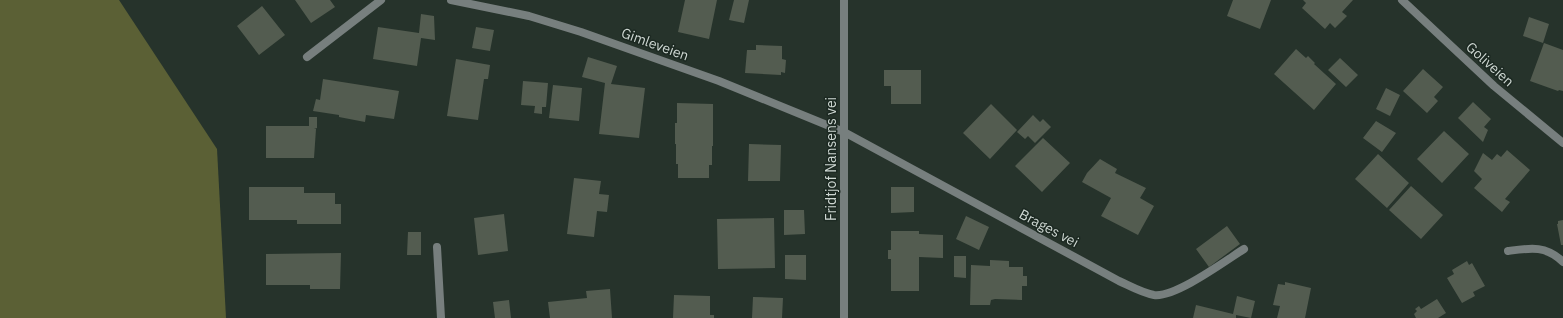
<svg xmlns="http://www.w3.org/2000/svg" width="1563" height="318" font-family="'IBM Plex Sans',sans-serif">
	<rect width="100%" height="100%" fill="#26332b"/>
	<path fill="#5b6035" d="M0,0H119L217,149L226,318H0Z"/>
	<path fill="#535c50" d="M295,0H330L335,7L311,23Z
		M685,0H717L709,39L678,32Z
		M734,0H749L744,23L729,20Z
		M1233,0H1271L1260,29L1227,16Z
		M1303,0H1353L1342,12L1347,16L1335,28L1330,23L1325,29L1302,8L1306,3Z
		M262,6L285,35L259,55L237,26Z
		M421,14L434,16L435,40L421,38L417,66L373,59L378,27L419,33Z
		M1529,17L1549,24L1543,43L1523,36Z
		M476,27L494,30L490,51L472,48Z
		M1544,43L1563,50V91L1559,90L1558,91L1530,81Z
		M756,45L782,46V59L786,60L785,73L781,72V75L745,73L747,50H756Z
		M1296,49L1306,58L1308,56L1315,63L1314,64L1336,84L1314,110L1274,74Z
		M588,57L617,66L611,84L645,88L639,138L599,134L605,83L582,77Z
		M1340,58L1358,75L1346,87L1328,70Z
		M456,59L490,65L488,79H484L478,120L447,116Z
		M1423,69L1443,87L1434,97L1438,101L1427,113L1403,91Z
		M884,70H921V104H891V86H884Z
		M323,79L399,91L394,119L366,115L365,122L339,117V115L313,111L316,99L320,100Z
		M523,81L548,83L546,107H542V114L534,113L535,106L521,105Z
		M553,85L582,88L579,121L549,118Z
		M1386,88L1400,95L1390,116L1376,109Z
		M1473,102L1491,119L1484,127L1488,130L1483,142L1458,118Z
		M677,103L713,104V146H712V165H709V178H678V164H676V144H675V123H677Z
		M991,104L1017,130L990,159L963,133Z
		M1033,115L1040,122L1043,119L1051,127L1035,143L1028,136L1025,139L1017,132Z
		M309,117H317V128L314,129H316L314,158H266V126H309Z
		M1376,121L1396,133L1382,152L1363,138Z
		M1444,131L1469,154L1442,183L1417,159Z
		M1043,138L1070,163L1042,192L1015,166Z
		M749,144L781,145L780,181H748Z
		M1507,150L1530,170L1505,199L1510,202L1502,212L1474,188L1482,179L1474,171L1483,153L1492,160L1497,154L1501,157Z
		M1378,154L1409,183L1387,208L1355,179Z
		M1100,159L1117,169L1115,173L1146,188L1140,198L1154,206L1138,235L1101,216L1111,198L1082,182L1087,173Z
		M574,178L601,181L599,194L609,195L607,212L597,211L594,237L567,234Z
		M1411,186L1443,215L1421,239L1389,210Z
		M249,187H304V193H335V204H341V224H297V220H249Z
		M891,187H914V212L891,213Z
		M784,210H804L805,234L784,235Z
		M504,214L508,251L478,255L474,218Z
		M966,216L989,227L979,250L956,239Z
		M774,218L775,268L718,269L717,219Z
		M1563,220V245H1561L1557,224H1558V221Z
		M1227,226L1240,244L1209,267L1196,249Z
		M891,231H919V234L943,235V258L919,257V291H891V259H888V250H891Z
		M408,232H421V255H407Z
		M341,253L340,289H310V285H266V254Z
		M785,255H806V280L785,279Z
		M954,256H966V278L954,277Z
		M990,260L1009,261V267H1023V276H1027V286H1022V300L995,299L991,300L990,305H970L971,265L990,266Z
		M1467,261L1469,265L1472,263L1485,286L1473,292L1475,296L1462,303L1447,278L1454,274L1452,270Z
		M1285,282L1311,288L1305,318H1277L1280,306L1273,305L1278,284L1285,285Z
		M610,289L612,318H550L548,302L587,298L586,291Z
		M674,295L710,296V315H714V318H673Z
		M1237,296L1255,301L1251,318L1236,315V318H1193L1196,305L1233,314Z
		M753,297L783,298L782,318H752Z
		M1437,299L1446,313L1438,318H1416L1414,314L1417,311L1415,309L1419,306L1421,309Z
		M509,300L511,318H495L493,302Z"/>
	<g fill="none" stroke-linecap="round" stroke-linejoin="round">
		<path stroke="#777f7e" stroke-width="8" d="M307,57L381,0
			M1508,251C1530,248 1546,245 1563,262"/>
		<path stroke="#777f7e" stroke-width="8" d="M451,0L529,16L581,32L719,81L844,132L1119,281C1130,286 1142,293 1154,295C1175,298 1225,261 1244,249
			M844,0V318
			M1402,0L1494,86L1563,143
			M437,247L441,318"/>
	</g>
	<g text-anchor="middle" stroke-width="3" stroke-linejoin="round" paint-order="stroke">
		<g font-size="14" fill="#ced7d2" stroke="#1c2922">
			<text transform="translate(655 44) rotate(20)" y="5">Gimleveien</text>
			<text transform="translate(1490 64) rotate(42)" y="5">Goliveien</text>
			<text transform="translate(831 159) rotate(-90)" y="5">Fridtjof Nansens vei</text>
			<text transform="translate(1049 228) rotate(28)" y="5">Brages vei</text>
		</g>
	</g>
</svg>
